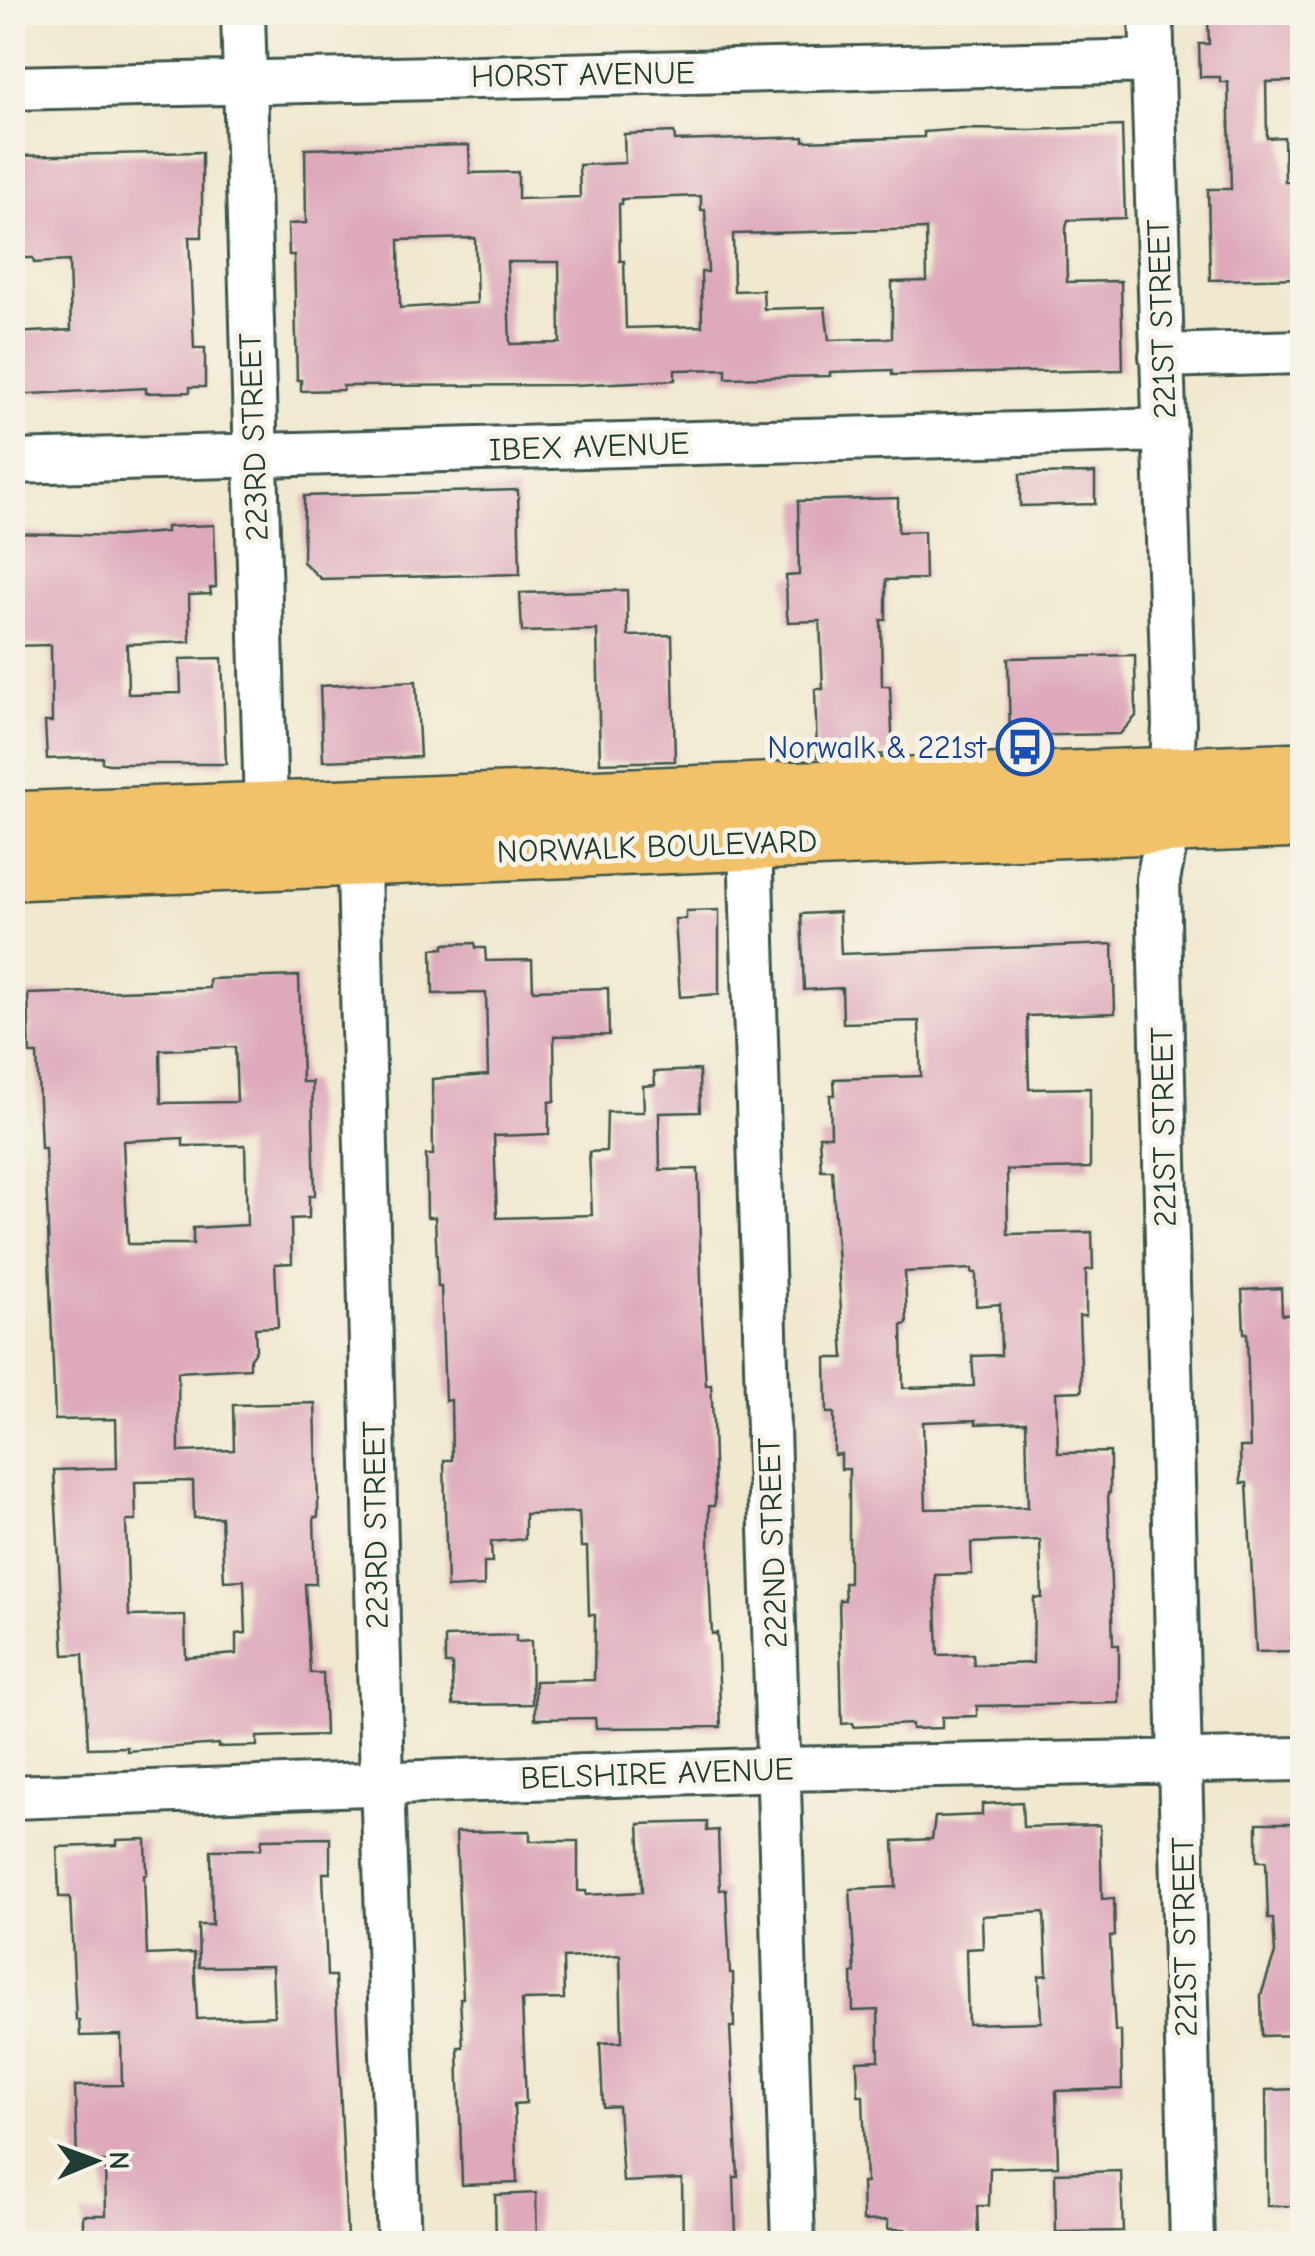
<svg xmlns="http://www.w3.org/2000/svg" width="1315" height="2256" font-family="'Comic Neue',sans-serif">
	<rect width="100%" height="100%" fill="#f7f3e8"/>
	<filter id="ink" filterUnits="userSpaceOnUse"><feTurbulence type="fractalNoise" baseFrequency=".01" numOctaves="2"/><feDisplacementMap in="SourceGraphic" scale="20" xChannelSelector="R" yChannelSelector="G"/><feConvolveMatrix kernelMatrix="1 2 1 2 8 2 1 2 1" color-interpolation-filters="sRGB"/></filter>
	<filter id="wash" filterUnits="userSpaceOnUse"><feTurbulence type="fractalNoise" baseFrequency=".0048" numOctaves="4" result="noise"/><feDisplacementMap in="SourceGraphic" scale="40" xChannelSelector="R" yChannelSelector="G"/><feGaussianBlur stdDeviation="2.25" result="paint"/><feColorMatrix in="noise" values="0 0 0 0 0 0 0 0 0 0 0 0 0 0 0 0 0 1.4 0 .05"/><feComposite in="paint" operator="in"/></filter>
	<g filter="url(#wash)">
		<rect width="100%" height="100%" fill="#f0e8cf"/>
		<g id="blocks">
			<path fill="#deaabb" fill-rule="evenodd" d="M1302,12V81L1266,82L1267,138L1284,137L1285,182H1302V278L1210,280L1208,189H1231L1228,82H1220V77H1200L1199,44H1209L1208,19H1234L1233,13Z
				M1122,126L1125,218L1068,220L1066,228L1067,282L1121,281L1123,370L892,375V370L830,372V376L726,378V369L675,370V380L573,385L343,386V390L301,391V380H297L294,255H289L288,224L306,223L305,149L469,145L470,173L518,172V199L580,197L579,165L625,163L624,134L674,132L675,141L804,137V141L924,137V132L964,129L1030,130ZM701,196V210H705L708,272H701L702,326L626,328L624,261H620L619,204H622V199ZM926,229L927,281L892,282V338L829,340L825,307L764,309L763,290L734,291L733,234ZM475,238L477,303L400,308L399,240ZM507,262H559L560,343L510,344Z
				M202,152V237H189L194,348H205V387H190V392L146,393V388L12,395V333L71,330L69,261L34,263L33,258H12V156Z
				M1095,473V504L1020,506V474Z
				M518,490L520,574L321,579L303,562L304,496Z
				M898,498V532L924,531L925,579L886,580V620H881L882,686H890L893,754L817,757L815,689H823L820,621L788,622L787,614L786,576L799,575L798,501Z
				M214,525L216,587L210,588L211,594L189,595L190,642L127,644L128,694L181,693L180,659L222,658L226,764H108L102,762V757L47,759L45,722H52L51,645L12,646V533L119,536L166,532V527Z
				M627,590L628,636L672,635L675,761L600,763L597,630L522,632L520,593Z
				M1135,655L1136,716L1120,734L1010,736L1008,658Z
				M416,681L420,757L323,761L320,686Z
				M719,910V994L680,997L675,919H686V911Z
				M839,912L841,954L1113,944L1115,1013L1027,1016L1029,1089L1090,1088V1168L1007,1170L1008,1234L1092,1232L1093,1269L1086,1270V1316H1079L1082,1391L1056,1392L1058,1453L1110,1452V1493H1108L1113,1645H1119V1703L977,1706V1716L942,1717V1728L912,1729V1724L853,1727V1723L842,1724L839,1600H845L844,1583H849V1469H841V1454L834,1455V1413H827L826,1358H844L832,1170H821L819,1136H831L830,1095H835L834,1079L921,1076L919,1021L843,1023L842,988L804,990L801,914ZM972,1269V1273H976V1306L1000,1304L1001,1355L972,1356L974,1386L903,1388L902,1325L907,1324L905,1272ZM976,1420V1424L1026,1422L1028,1507L926,1509L923,1422ZM1040,1540L1042,1598H1034L1033,1663L974,1665L973,1654L938,1655L935,1575L972,1574L971,1543Z
				M475,943L476,948H485L486,961L532,960L533,990L608,988L609,1035L554,1036L555,1101L549,1102V1134L494,1136L497,1218L592,1215L589,1152L606,1151L607,1112H644L643,1086L655,1085L654,1072L699,1070L700,1112L659,1113L660,1170L698,1169L702,1319L706,1385L711,1384L713,1421L715,1502L714,1506H709V1574L712,1634L717,1633L721,1727L596,1728L595,1718L535,1719V1681L594,1680L595,1615H589L587,1547H581L579,1512L525,1514V1539L491,1542L492,1562H484V1586L447,1588L444,1460H452L451,1400L445,1401L441,1287H438L435,1217H427L426,1155H433L432,1079L488,1075L486,993L433,994L432,949L444,948V944Z
				M299,976L302,1082H312L315,1196H309V1218L291,1219L292,1263L275,1264L278,1327L255,1328L256,1350L250,1358V1368L178,1372L179,1452L234,1450L233,1405L315,1403L318,1502V1517H314L316,1584H305L310,1673H323L325,1735L257,1737V1746L218,1747V1744L127,1751V1747L88,1748L83,1654L64,1655L54,1470L117,1468L116,1419L55,1420L45,1148H41L37,1054H30L28,994L209,988V979ZM235,1047L237,1102L161,1103L160,1050ZM183,1138V1146L245,1145L247,1225L193,1228V1244H128L123,1141ZM193,1481L194,1518L221,1517L224,1581L244,1580L246,1633L236,1634V1654L186,1658L185,1615L129,1616L126,1521H136L135,1482Z
				M1281,1288L1282,1315L1297,1314L1299,1357L1302,1356V1569L1298,1570L1300,1637H1291V1651L1256,1652L1247,1483H1241L1240,1447H1250L1247,1333H1244L1242,1290Z
				M516,1635V1642L531,1641L532,1704L453,1705L452,1664H445V1637Z
				M1022,1802L1023,1827L1100,1825L1102,1899L1114,1898L1115,1936L1110,1937L1115,2031H1121L1122,2089L1056,2091L1058,2166L990,2168L989,2206H977L978,2236L905,2238V2229H888V2220L863,2221L862,2183H866L863,2096H858L857,2061L879,2060L878,2010L853,2011L852,1973H855L850,1889L896,1887L894,1841L932,1839L935,1817L982,1815V1804ZM1044,1912L1047,1975L1039,1976L1041,2022L968,2024L966,1949L983,1948L982,1916Z
				M707,1822V1831L718,1830L720,1890L726,1889L730,1973H733L734,2027H730L738,2177H734L736,2236H731V2244H683L682,2179L623,2182L618,2106L603,2107L600,2043L622,2042L620,1955L563,1958L564,1999L522,2000L526,2103L514,2104L517,2183L462,2185L458,2047H463L460,1998H463L456,1832L530,1831V1841H578V1891H586V1895L642,1892L639,1824Z
				M1257,1823H1302V2035L1262,2036L1261,1995L1275,1953L1273,1919H1268L1266,1861H1257Z
				M330,1838V1873H323L327,1976H335L347,2237H340V2244H83V2215H106L105,2162L77,2163L75,2086L122,2085L121,2035L80,2036L79,2020H76L70,1897H59L57,1847L117,1845V1840L146,1839L147,1874L144,1875L147,1955L194,1953L197,2019L274,2016L272,1966L199,1967L198,1925H212L211,1850L261,1849L262,1839Z
				M1302,2089V2206H1267L1266,2090Z
				M1121,2171L1123,2231L1056,2232L1055,2173Z
				M536,2193L537,2244H496L495,2195Z"/>
		</g>
	</g>
	<g filter="url(#ink)">
		<use href="#blocks" fill-opacity="0" stroke="#3e574b" stroke-width="2.5"/>
		<g fill="none" stroke-linecap="round" stroke-linejoin="round">
			<g stroke="#3e574b" stroke-width="48">
				<path id="minor" d="M243,12L267,842
					M1151,12L1174,725L1169,824L1158,880L1192,2244
					M12,88L1153,61
					M1161,356L1302,352
					M12,462L1165,430
					M358,830L382,1782L399,2244
					M750,842L793,2244
					M12,1797L779,1769L1302,1759"/>
			</g>
			<g stroke="#3e574b" stroke-width="60">
				<path id="major" d="M12,820L1302,770
					M12,872L1302,820"/>
			</g>
			<use href="#minor" stroke="#fff" stroke-width="42"/>
			<use href="#major" stroke="#f2c26a" stroke-width="55"/>
		</g>
	</g>
	<defs>
		<g id="bus-ring" transform="scale(2.875)"><circle r="9.5" fill="#f7f3e8" stroke="#1a4fb4" stroke-width="1.5"/><path d="M-5-6H5V4H4V6H2V4H-2V6H-4V4H-5ZM-3.5-4V0h7V-4ZM-3.5 1.2v1.5H-2V1.2ZM2 1.2v1.5H3.5V1.2Z" fill="#1a4fb4"/></g>
	</defs>
	<g fill-rule="evenodd">
		<use href="#bus-ring" x="1025" y="747"/>
	</g>
	<g text-anchor="middle" stroke-width="10" stroke-linejoin="round" paint-order="stroke">
		<g font-size="32" fill="#1f3d34" stroke="#f7f3e8">
			<text transform="translate(583 74) rotate(-1)" y="11">HORST AVENUE</text>
			<text transform="translate(1161 319) rotate(-92)" y="11">221ST STREET</text>
			<text transform="translate(253 437) rotate(-92)" y="11">223RD STREET</text>
			<text transform="translate(589 446) rotate(-2)" y="11">IBEX AVENUE</text>
			<text transform="translate(657 846) rotate(-2)" y="11">NORWALK BOULEVARD</text>
			<text transform="translate(1163 1127) rotate(-91)" y="11">221ST STREET</text>
			<text transform="translate(375 1525) rotate(-91)" y="11">223RD STREET</text>
			<text transform="translate(772 1543) rotate(-92)" y="11">222ND STREET</text>
			<text transform="translate(657 1773) rotate(-2)" y="11">BELSHIRE AVENUE</text>
			<text transform="translate(1184 1937) rotate(-91)" y="11">221ST STREET</text>
		</g>
		<g font-size="32" fill="#164399" stroke="#f7f3e8" text-anchor="end">
			<text x="986" y="758">Norwalk &amp; 221st</text>
		</g>
	</g>
	<rect width="1315" height="2256" fill="none" stroke="#f7f3e8" stroke-width="50"/>
	<g transform="translate(95 2161) rotate(89)" stroke="#f7f3e8" stroke-width="8" paint-order="stroke">
	<path d="M0-8L18 38L0 25L-18 38Z" fill="#1f3d34"/>
	<text y="-15" font-size="28" font-weight="bold" text-anchor="middle" fill="#1f3d34">N</text>
	</g>
</svg>
